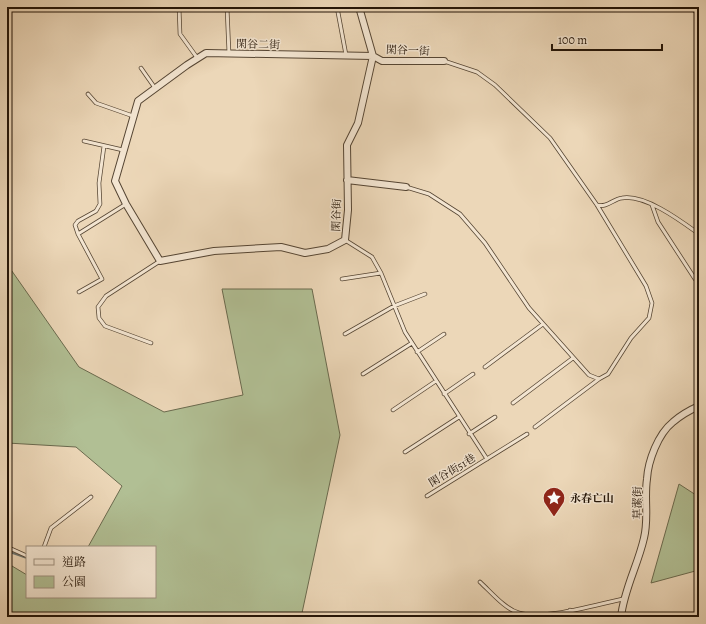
<svg xmlns="http://www.w3.org/2000/svg" width="706" height="624" font-family="Alegreya,'Noto Serif TC',serif">
	<rect width="100%" height="100%" fill="#ecd7b8"/>
	<filter id="stains"><feTurbulence type="fractalNoise" baseFrequency=".005" numOctaves="4"/><feColorMatrix values="0 0 0 0 .2 0 0 0 0 .09 0 0 0 0 .02 0 0 0 .5 -.17"/></filter>
	<radialGradient id="worn" r=".72"><stop offset=".6" stop-color="#630" stop-opacity="0"/><stop offset="1" stop-color="#630" stop-opacity=".3"/></radialGradient>
	<path fill="#b1bf94" stroke="#6a6a4e" d="M7,264L79,367L164,412L243,395L222,289H312L340,435L302,613L303,617H7V563L27,575V597H155V547H88L122,486L76,447L7,443Z
		M679,484L699,497V570L651,583Z"/>
	<g fill="none" stroke-linecap="round" stroke-linejoin="round">
		<path stroke="#6d7672" stroke-width="2" d="M689,7L699,17
			M7,551L27,558"/>
		<g stroke="#554533" stroke-width="4.5">
			<path id="service" d="M179,7L180,34L198,59
				M227,7L229,54
				M337,7L346,55
				M141,68L155,88
				M88,94L96,103L133,116
				M84,141L123,150
				M406,187L429,194L460,214L485,243L529,308L589,375L599,379L608,374L631,338L649,318L652,303L646,286L597,205L550,138L495,85L477,72L444,61
				M597,205C607,208 613,199 622,198C645,194 681,221 699,234
				M652,205L658,222L695,279
				M78,234L75,225L78,221L96,211L100,204L99,183L104,146
				M345,240L372,257L381,273L405,332L487,459
				M342,279L381,273
				M79,292L102,279L78,234L126,204
				M345,334L394,306L425,294
				M151,343L105,326L99,318L98,307L106,296L160,261
				M417,352L444,334
				M485,367L543,324
				M363,374L412,343
				M444,394L473,374
				M513,403L573,358
				M393,410L436,381
				M535,427L599,379
				M469,434L495,417
				M405,452L459,417
				M427,496L527,434
				M7,547L27,556
				M44,547L51,528L91,497
				M480,582C491,592 505,609 519,613C543,621 598,604 623,599
				M570,610V617"/>
		</g>
		<g stroke="#554533" stroke-width="8">
			<path id="minor" d="M359,7L373,56L358,123L347,145L348,210L345,240L328,249L305,253L281,247L214,251L160,261L126,204L115,181L138,101L187,65L206,53L373,56L382,61H444
				M347,180L406,187
				M621,617C624,589 638,565 644,538C649,518 644,499 647,479C648,461 658,434 673,422C681,415 690,410 699,406"/>
		</g>
		<use href="#service" stroke="#f3e5d1" stroke-width="3"/>
		<use href="#minor" stroke="#f3e5d1" stroke-width="6"/>
	</g>
	<defs>
		<g id="sight-pin" transform="scale(1.15)"><path d="M0 17L-7.5 6A9.5 9.5 0 1 1 7.5 6Z" fill="#8f2418" stroke="#f3e5d1"/><path d="M0-6L1.8-2.2L6-1.7L2.9 1.2L3.7 5.4L0 3.3L-3.7 5.4L-2.9 1.2L-6-1.7L-1.8-2.2Z" fill="#fff"/></g>
	</defs>
	<g fill-rule="evenodd">
		<use href="#sight-pin" x="554" y="498"/>
	</g>
	<g text-anchor="middle" stroke-width="3" stroke-linejoin="round" paint-order="stroke">
		<g font-size="11" fill="#231407" stroke="#f3e5d1">
			<text transform="translate(258 44) rotate(1)" y="4">閑谷二街</text>
			<text transform="translate(408 50) rotate(2)" y="4">閑谷一街</text>
			<text transform="translate(336 215) rotate(-88)" y="4">閑谷街</text>
			<text transform="translate(452 470) rotate(-31)" y="4">閑谷街51巷</text>
			<text transform="translate(637 503) rotate(-90)" y="4">草潔街</text>
		</g>
		<g font-size="11" font-weight="bold" fill="#231407" stroke="#f3e5d1" text-anchor="start">
			<text x="570" y="502">永春亡山</text>
		</g>
	</g>
	<rect width="706" height="624" fill="none" stroke="#ecd7b8" stroke-width="24"/>
	<rect x="8" y="8" width="690" height="608" fill="none" stroke="#231407" stroke-width="2"/>
	<rect x="12" y="12" width="682" height="600" fill="none" stroke="#231407"/>
	<rect x="26" y="546" width="130" height="52" fill="#f3e5d1" stroke="#a09180"/>
	<rect x="34" y="559" width="20" height="6" fill="#f3e5d1" stroke="#a09180"/>
	<text x="62" y="566" font-size="12" fill="#231407">道路</text>
	<rect x="34" y="576" width="20" height="12" fill="#b1bf94" stroke="#a09180"/>
	<text x="62" y="586" font-size="12" fill="#231407">公園</text>
	<path d="M552 44v6h110v-6" fill="none" stroke="#231407" stroke-width="2"/>
	<text x="558" y="44" font-size="12" fill="#231407" stroke="#f3e5d1" stroke-width="3" paint-order="stroke">100 m</text>
	<rect width="100%" height="100%" filter="url(#stains)"/>
	<rect width="100%" height="100%" fill="url(#worn)"/>
</svg>
